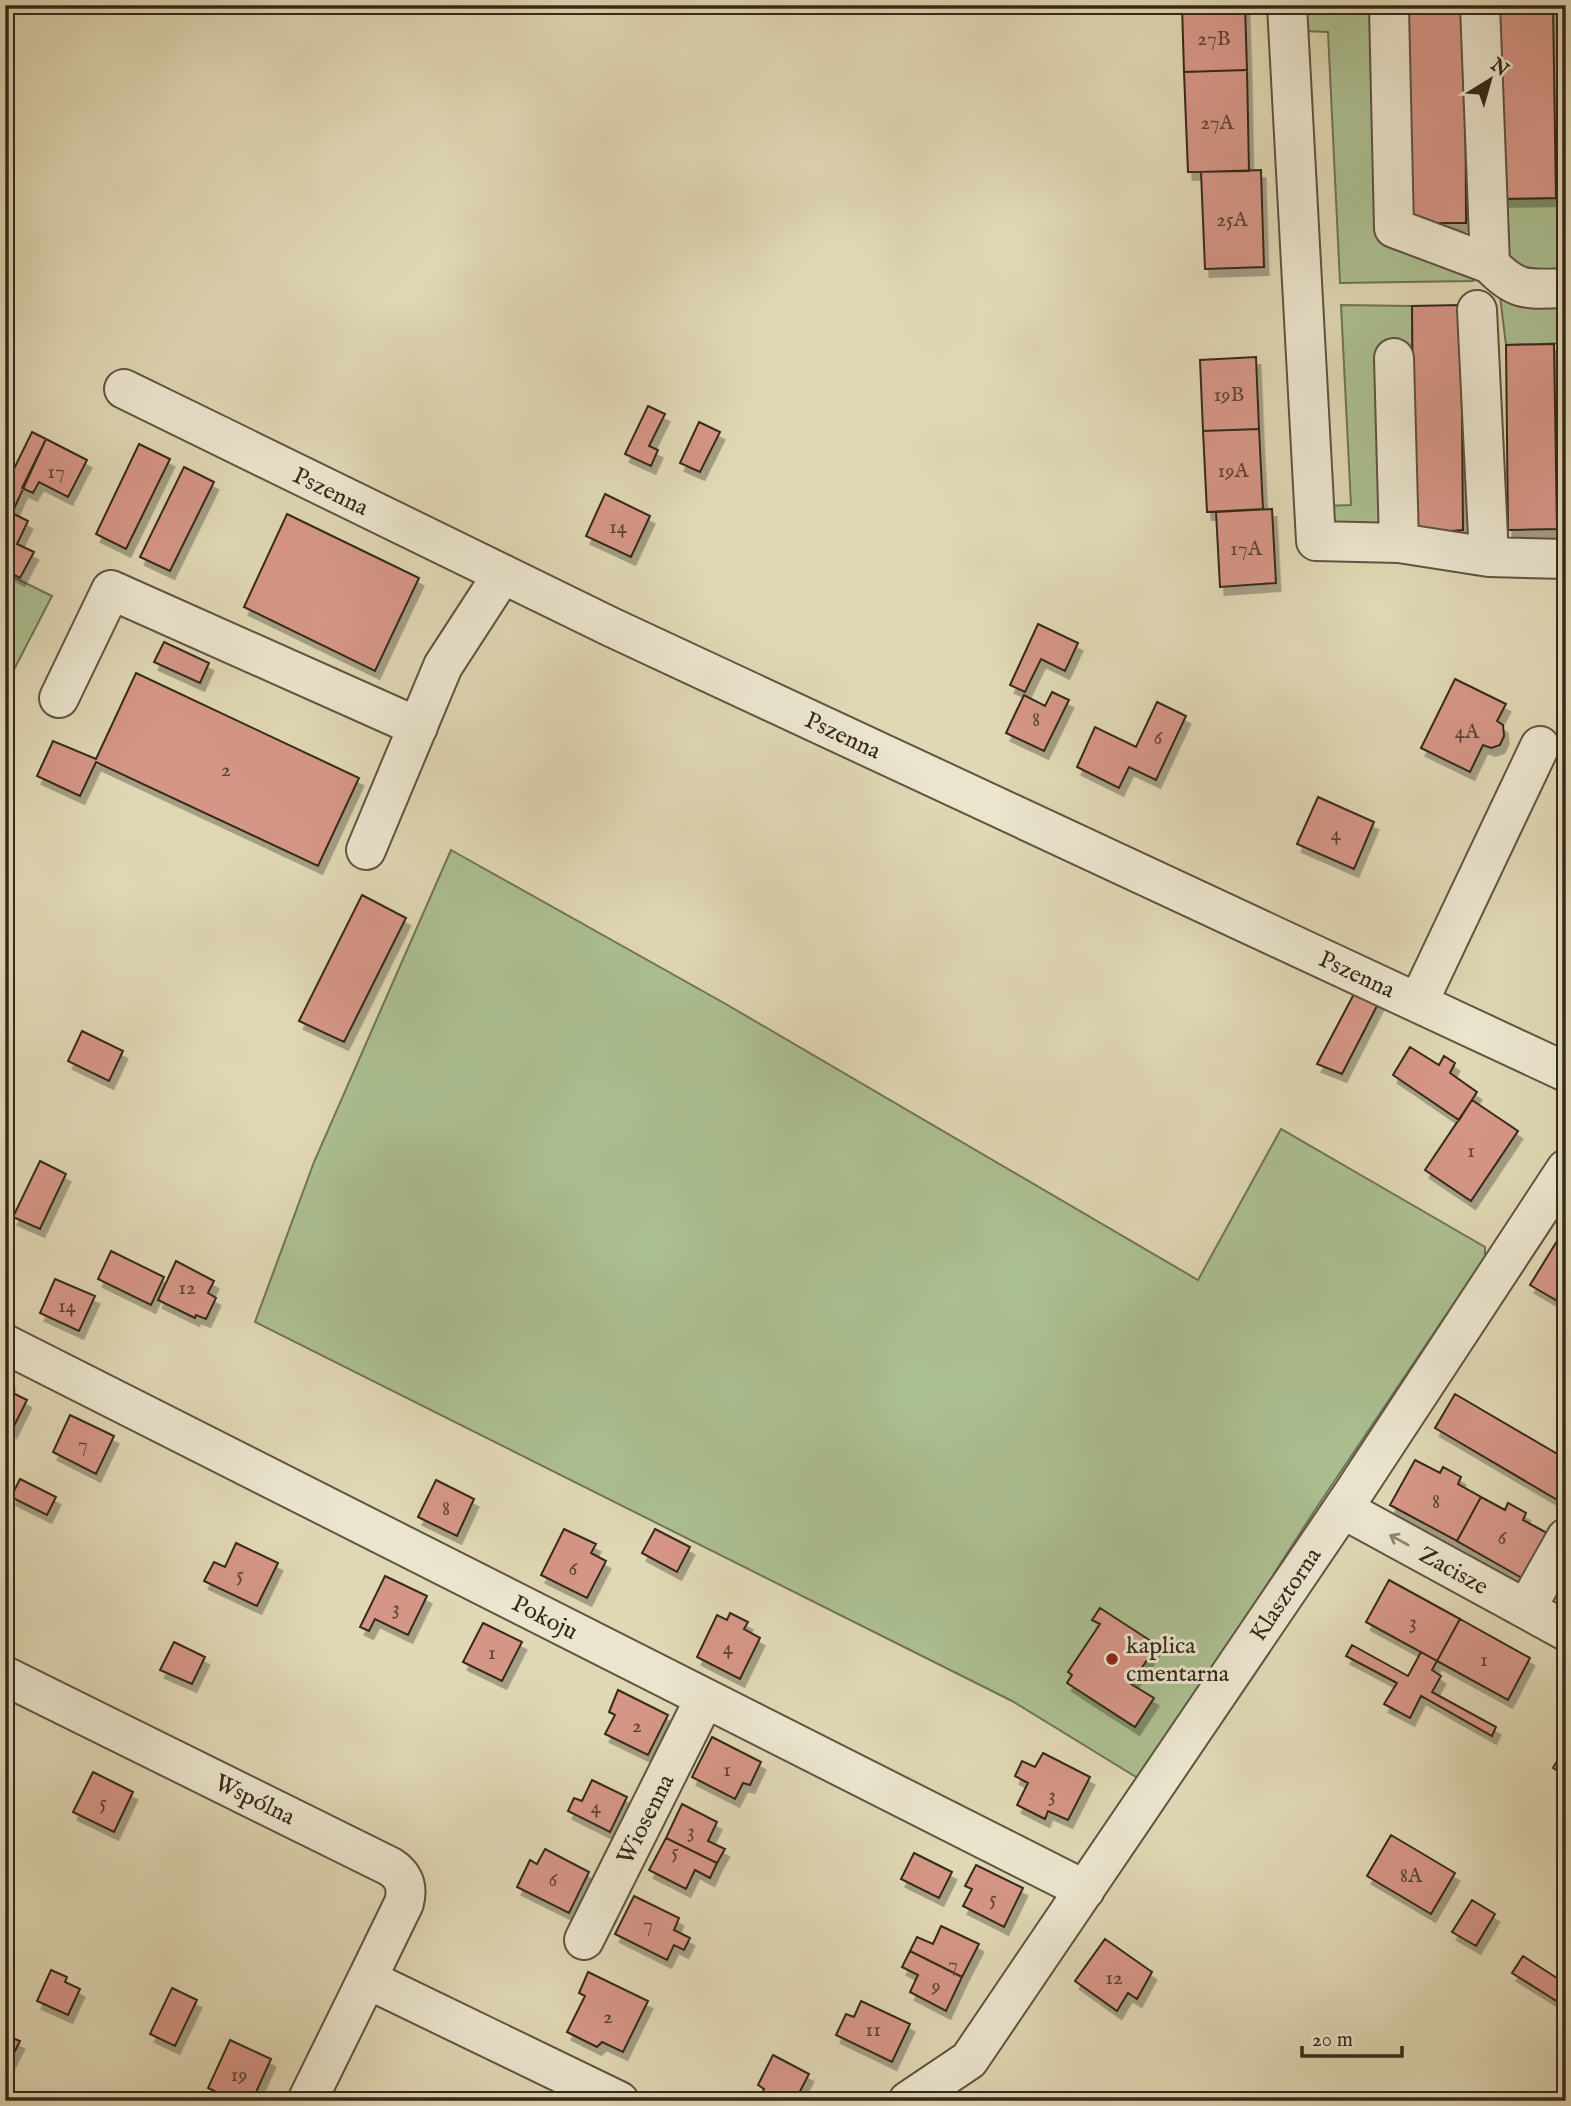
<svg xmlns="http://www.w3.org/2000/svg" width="1571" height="2106" font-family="'IM FELL English',serif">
	<defs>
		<filter id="shadow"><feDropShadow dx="4.5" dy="8" stdDeviation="0" flood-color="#0004"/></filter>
	</defs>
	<rect width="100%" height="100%" fill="#e0d7b4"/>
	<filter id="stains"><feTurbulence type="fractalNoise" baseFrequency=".00286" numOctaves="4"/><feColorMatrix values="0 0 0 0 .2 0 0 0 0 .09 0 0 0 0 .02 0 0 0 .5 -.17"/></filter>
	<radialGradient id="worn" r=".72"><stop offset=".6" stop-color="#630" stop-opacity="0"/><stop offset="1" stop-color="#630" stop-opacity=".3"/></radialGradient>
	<path fill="#acbf91" stroke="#707456" stroke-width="2" d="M1303,5H1372L1375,232L1478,271L1473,281L1340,283L1328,32L1303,31Z
		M1556,198L1566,199V272H1526L1502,257L1500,199Z
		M1500,296H1566V343L1506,345Z
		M1341,305L1412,306V354L1383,360L1387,530L1330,527L1322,506L1351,505Z
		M5,573L52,596L5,687Z
		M451,850L724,1003L1198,1280L1281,1129L1485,1247V1257L1315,1510L1141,1780L1012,1701L255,1322L314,1162Z"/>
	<path fill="#d69687" stroke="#35291b" stroke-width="2" filter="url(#shadow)" d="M1182,5H1245L1247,70L1184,72Z
		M1403,5H1465L1466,223H1405Z
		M1497,5H1553L1556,198L1500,199Z
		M1247,70L1249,171L1188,172L1184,72Z
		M1261,170L1264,267L1205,269L1201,172Z
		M1461,305L1463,530L1414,534L1412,306Z
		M1554,344L1557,529L1508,530L1506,345Z
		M1256,357L1259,429L1203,431L1200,360Z
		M648,406L665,414L649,446L658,450L651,466L625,454Z
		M699,422L720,432L700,472L680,463Z
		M1259,429L1263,509L1207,512L1203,431Z
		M32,432L46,439L12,513L28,521L17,544L34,552L20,578L5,570V487Z
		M46,439L87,460L68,497L39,482L33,493L22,488Z
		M139,444L170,459L126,549L96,534Z
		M184,467L214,482L170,571L140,557Z
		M605,494L650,516L631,557L586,536Z
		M1272,509L1276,583L1220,587L1216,512Z
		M287,514L419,578L375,671L244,607Z
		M1038,624L1078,643L1065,671L1041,659L1025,692L1010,685Z
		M164,642L209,663L200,683L154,662Z
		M136,673L359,778L318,866L96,762L80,796L37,776L53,741L96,759Z
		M1455,679L1506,704L1497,721L1503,725L1504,736L1500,745L1491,748L1483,745L1470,772L1421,748Z
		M1052,692L1069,700L1044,751L1006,733L1024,695L1045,706Z
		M1157,702L1186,716L1156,780L1129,767L1119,788L1077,767L1095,727L1136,747Z
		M1318,797L1374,822L1354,869L1297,844Z
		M362,895L406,918L344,1042L299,1021Z
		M1355,992L1379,1002L1342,1074L1317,1064Z
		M82,1031L123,1051L109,1081L68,1061Z
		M1410,1047L1439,1065L1444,1056L1455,1063L1450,1073L1477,1092L1459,1120L1393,1075Z
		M1472,1100L1518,1131L1471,1201L1425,1170Z
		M40,1161L66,1174L40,1229L13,1217Z
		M1565,1228L1566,1229V1306L1530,1285Z
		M111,1251L164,1277L151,1305L98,1279Z
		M176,1261L214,1281L208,1293L216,1298L206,1319L196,1315L195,1318L158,1300Z
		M55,1279L95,1296L79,1331L40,1313Z
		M5,1378L11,1381L7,1390L27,1400L12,1430L5,1427Z
		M1455,1394L1566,1459V1505L1435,1428Z
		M70,1415L114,1436L96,1474L53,1452Z
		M1415,1460L1440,1473L1443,1467L1461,1477L1458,1484L1481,1497L1457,1541L1390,1505Z
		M20,1479L56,1497L47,1515L11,1497Z
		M436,1480L474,1499L457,1536L418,1517Z
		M1481,1497L1505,1510L1508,1503L1526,1513L1523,1520L1547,1533L1522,1578L1457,1541Z
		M564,1529L596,1544L591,1553L606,1561L587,1598L541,1575Z
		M655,1529L690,1547L677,1572L642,1553Z
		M236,1543L278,1563L257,1606L204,1581L214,1562L225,1567Z
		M385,1576L427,1596L408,1635L375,1619L369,1631L360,1627Z
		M1566,1577V1602L1555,1596Z
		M1389,1580L1460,1619L1437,1661L1366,1622Z
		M1100,1608L1157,1645L1131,1684L1154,1698L1135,1727L1067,1683L1072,1675L1068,1672L1100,1624L1092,1620Z
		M730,1613L748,1622L744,1629L760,1638L740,1679L697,1657L717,1615L727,1620Z
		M1460,1619L1530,1658L1508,1700L1437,1661Z
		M483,1623L522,1642L502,1681L463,1662Z
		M174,1642L205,1657L192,1684L160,1670Z
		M1352,1645L1408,1676L1421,1652L1437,1661L1432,1670L1441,1676L1432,1692L1496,1727L1492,1736L1421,1696L1410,1718L1384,1704L1397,1683L1346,1656Z
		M618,1690L668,1715L648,1755L605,1734L615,1715L609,1712Z
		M712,1737L761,1762L750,1785L743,1783L735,1799L692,1777Z
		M1566,1746V1776L1553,1768Z
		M1043,1753L1090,1777L1068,1820L1048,1811L1045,1819L1017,1805L1028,1783L1015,1776L1022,1761L1035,1767Z
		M93,1772L133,1792L114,1832L73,1812Z
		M592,1780L627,1797L610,1832L568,1811L574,1798L582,1801Z
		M682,1804L717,1822L708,1841L725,1849L717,1863L666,1838Z
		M1391,1835L1455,1873L1431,1914L1367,1876Z
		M666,1838L717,1863L710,1878L695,1870L686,1889L649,1870Z
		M545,1849L589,1872L569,1913L517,1887L530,1860L537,1864Z
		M914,1853L952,1872L939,1898L901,1879Z
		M976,1865L1023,1888L1004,1927L963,1906L972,1889L965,1886Z
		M634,1896L679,1918L674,1930L690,1938L684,1950L674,1945L667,1960L615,1934Z
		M1472,1900L1495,1914L1476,1946L1452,1932Z
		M941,1926L979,1944L962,1977L910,1951L917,1937L933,1944Z
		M1105,1939L1152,1972L1137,1999L1128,1993L1117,2011L1075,1981Z
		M910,1951L962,1977L946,2011L910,1992L918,1975L902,1967Z
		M1523,1956L1566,1984V1990L1558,2002L1512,1973Z
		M51,1970L67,1977L65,1982L80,1989L68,2015L37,2001Z
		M588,1972L648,2001L623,2052L602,2042L597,2047L567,2032L585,1996L579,1993Z
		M172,1988L197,2000L175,2046L150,2034Z
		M861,2001L910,2024L892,2062L836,2035L846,2014L854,2017Z
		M5,2035L20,2041L5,2071Z
		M230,2040L271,2059L252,2101H235L208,2088Z
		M773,2055L809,2074L795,2101H758L764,2089L758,2085Z"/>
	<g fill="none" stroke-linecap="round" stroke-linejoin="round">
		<g stroke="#605441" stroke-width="42">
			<path id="minor" d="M1287,5L1316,541L1399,543L1489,557L1566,559
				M1480,5L1490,264C1517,293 1529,289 1566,288
				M1389,8L1394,228L1490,264
				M1477,310L1489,557
				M1394,358L1399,543
				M124,389L611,627L1566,1072
				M59,698L111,590L418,727
				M366,850L443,666L502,575
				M1418,1003L1540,746
				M5,1344L1085,1890
				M1343,1509L1566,1631
				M1526,1609L1566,1538
				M5,1676L391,1867C404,1876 408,1887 404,1903L367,1979L619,2101
				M584,1940L705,1698
				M307,2101L367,1979
				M908,2101L969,2060L1354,1492L1566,1169"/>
		</g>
		<use href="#minor" stroke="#ebe5ce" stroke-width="38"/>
	</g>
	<defs><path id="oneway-shaft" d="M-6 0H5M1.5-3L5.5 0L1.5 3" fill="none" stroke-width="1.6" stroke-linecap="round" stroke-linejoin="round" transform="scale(1.75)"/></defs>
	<use stroke="#908774" href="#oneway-shaft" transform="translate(1399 1540) rotate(-151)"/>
	<circle fill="#8f2418" stroke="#ebe5ce" stroke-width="2.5" cx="1112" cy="1659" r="7"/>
	<g text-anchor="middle" stroke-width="6" stroke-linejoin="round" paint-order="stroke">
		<g font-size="21" fill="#5d4436">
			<text x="1214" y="45">27B</text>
			<text x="1217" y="129">27A</text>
			<text x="1232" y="226">25A</text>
			<text x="1229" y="401">19B</text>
			<text x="1233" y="477">19A</text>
			<text x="56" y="478">17</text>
			<text x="618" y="533">14</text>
			<text x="1246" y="555">17A</text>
			<text x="1036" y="726">8</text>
			<text x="1467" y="738">4A</text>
			<text x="1158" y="744">6</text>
			<text x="226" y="776">2</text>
			<text x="1336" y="840">4</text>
			<text x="1471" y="1157">1</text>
			<text x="187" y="1294">12</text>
			<text x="67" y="1312">14</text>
			<text x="83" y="1451">7</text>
			<text x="1436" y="1508">8</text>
			<text x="446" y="1515">8</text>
			<text x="1502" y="1544">6</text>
			<text x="573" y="1575">6</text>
			<text x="240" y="1581">5</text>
			<text x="396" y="1614">3</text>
			<text x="1413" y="1628">3</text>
			<text x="728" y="1654">4</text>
			<text x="492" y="1659">1</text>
			<text x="1484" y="1666">1</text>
			<text x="637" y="1732">2</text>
			<text x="727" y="1776">1</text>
			<text x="1052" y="1801">3</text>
			<text x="103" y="1809">5</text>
			<text x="596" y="1813">4</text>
			<text x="691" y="1837">3</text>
			<text x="675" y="1858">5</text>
			<text x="1411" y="1882">8A</text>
			<text x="553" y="1886">6</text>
			<text x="993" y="1905">5</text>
			<text x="648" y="1931">7</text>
			<text x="953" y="1971">7</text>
			<text x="1114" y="1984">12</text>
			<text x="936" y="1992">9</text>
			<text x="608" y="2023">2</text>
			<text x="873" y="2036">11</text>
			<text x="239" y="2081">19</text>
		</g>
		<g font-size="24" fill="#35291b" stroke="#ebe5ce">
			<text transform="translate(331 491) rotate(26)" y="8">Pszenna</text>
			<text transform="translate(843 735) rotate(25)" y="8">Pszenna</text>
			<text transform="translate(1357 974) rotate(25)" y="8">Pszenna</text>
			<text transform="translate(1454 1570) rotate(29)" y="8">Zacisze</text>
			<text transform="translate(1285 1594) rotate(-56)" y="8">Klasztorna</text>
			<text transform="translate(545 1617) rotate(27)" y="8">Pokoju</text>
			<text transform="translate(255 1799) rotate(26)" y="8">Wspólna</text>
			<text transform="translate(645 1819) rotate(-63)" y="8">Wiosenna</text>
		</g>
		<g font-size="24" fill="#35291b" stroke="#ebe5ce" text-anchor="start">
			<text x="1126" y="1653">kaplica<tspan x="1126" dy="28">cmentarna</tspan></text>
		</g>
	</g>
	<rect width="1571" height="2106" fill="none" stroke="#e0d7b4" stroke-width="28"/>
	<rect x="7" y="7" width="1557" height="2092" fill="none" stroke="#35291b" stroke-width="3.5"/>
	<rect x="14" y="14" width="1543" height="2078" fill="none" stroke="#35291b" stroke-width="2"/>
	<g transform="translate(1490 80) rotate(37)" stroke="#ebe5ce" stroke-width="5" paint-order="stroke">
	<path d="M0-5L12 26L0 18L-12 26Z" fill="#35291b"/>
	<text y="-10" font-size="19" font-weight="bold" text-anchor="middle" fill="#35291b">N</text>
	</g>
	<path d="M1302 2046v10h100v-10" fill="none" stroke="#35291b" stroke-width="3.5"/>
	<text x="1312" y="2046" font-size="21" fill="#35291b" stroke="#ebe5ce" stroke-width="5" paint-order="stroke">20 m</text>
	<rect width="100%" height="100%" filter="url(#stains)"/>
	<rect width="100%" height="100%" fill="url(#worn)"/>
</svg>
